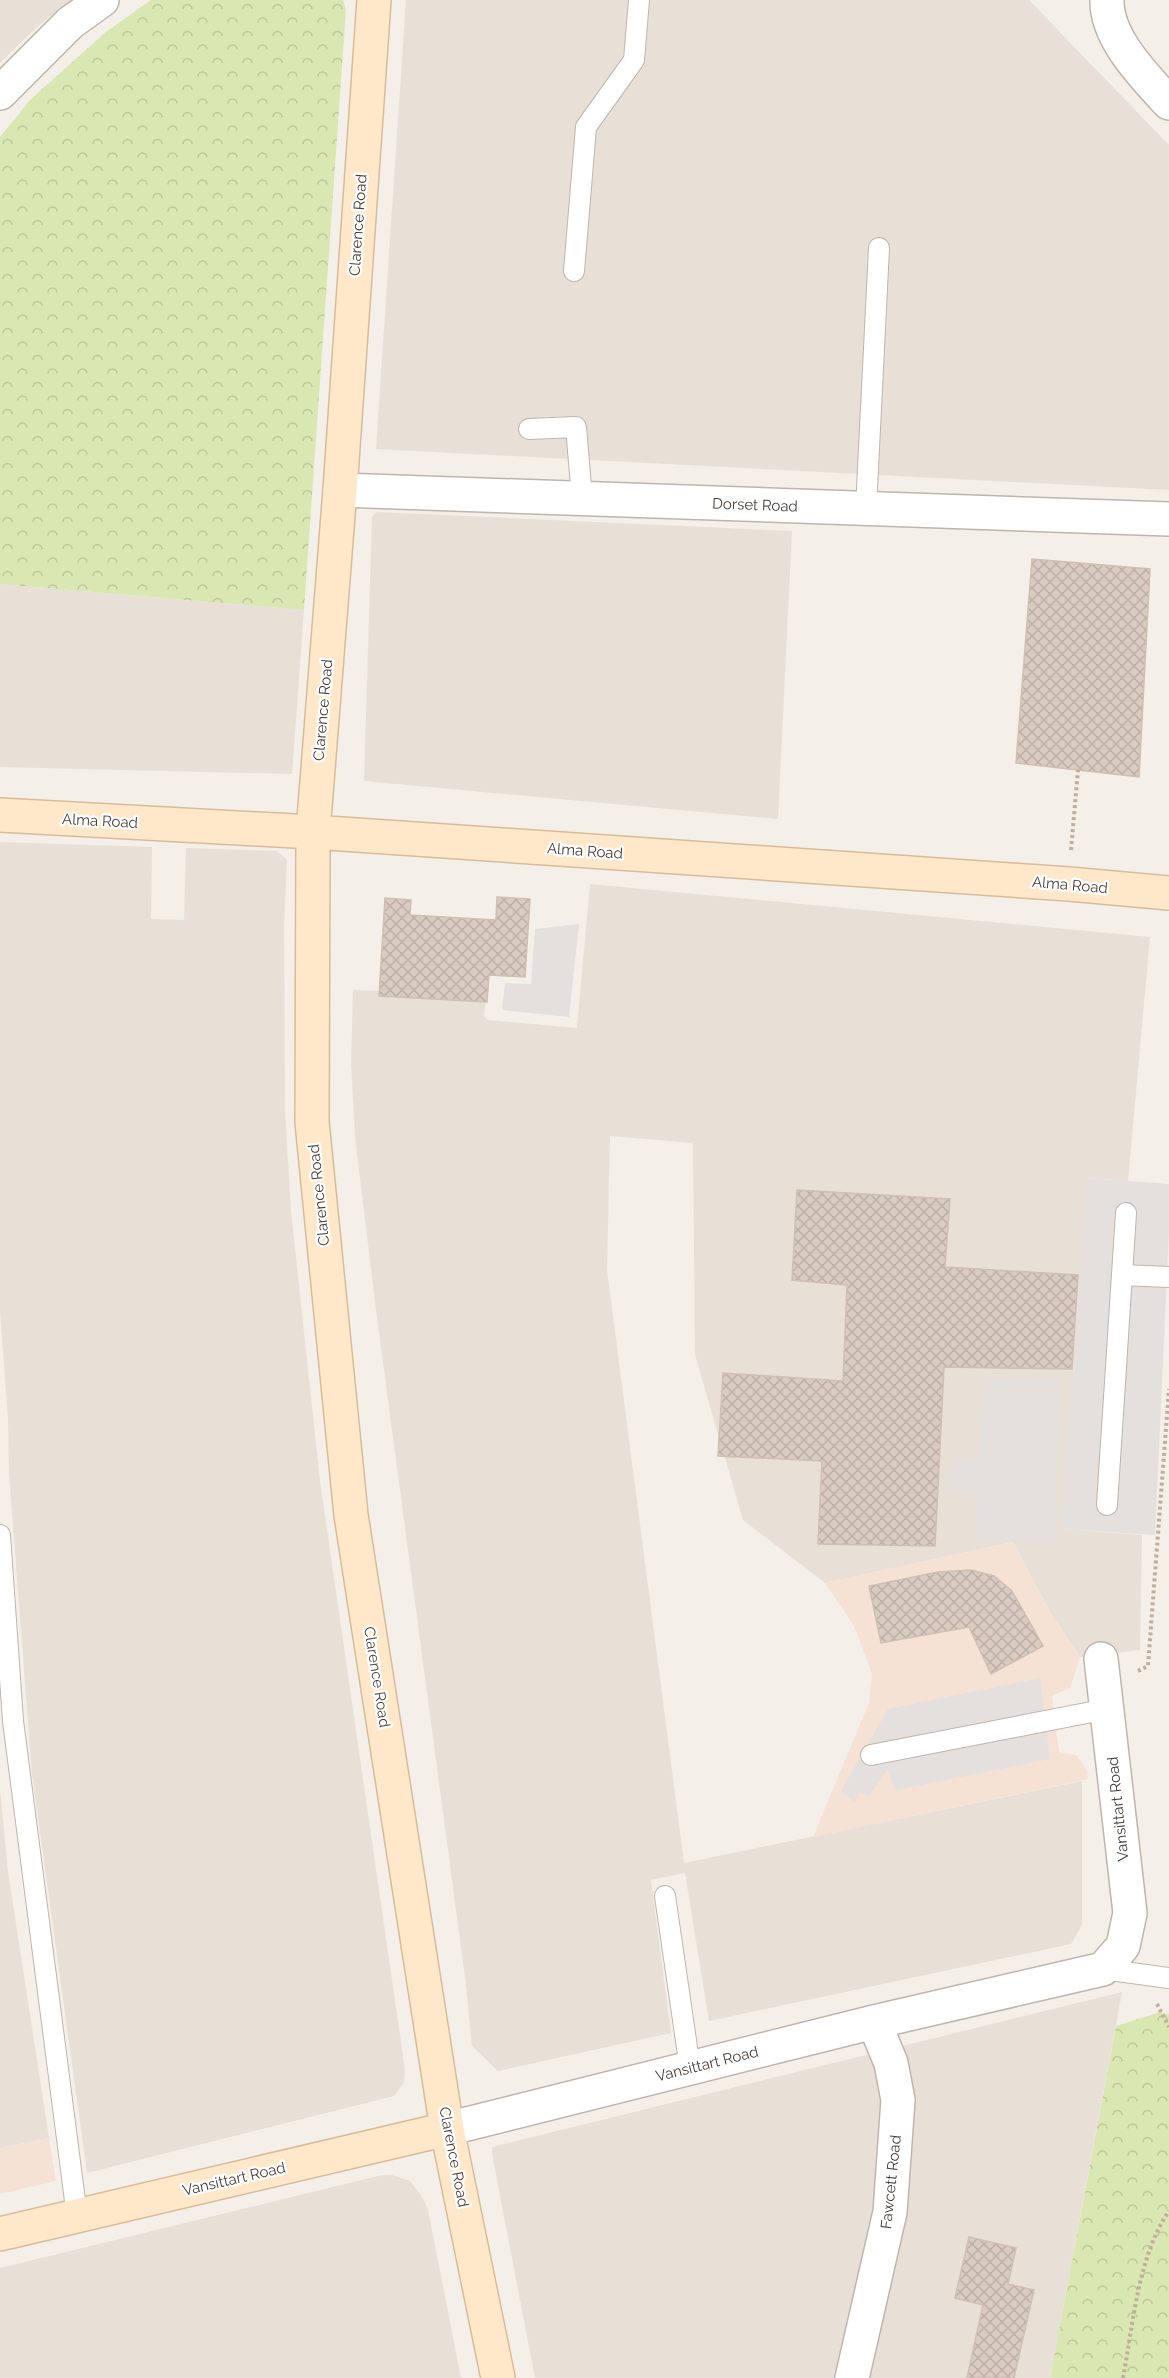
<svg xmlns="http://www.w3.org/2000/svg" width="1169" height="2378" font-family="Raleway,sans-serif">
	<defs>
		<pattern id="park-crowns" width="20" height="18" patternUnits="userSpaceOnUse" patternTransform="scale(1.5)"><rect width="20" height="18" fill="#d9e8b2"/><path d="M2 6a3 3 0 1 1 6 0M12 15a3 3 0 1 1 6 0" fill="none" stroke="#bcc89a"/></pattern>
		<pattern id="building-cross-hatch" width="8" height="8" patternUnits="userSpaceOnUse" patternTransform="scale(1.5)"><rect width="8" height="8" fill="#d9cbc1"/><path d="M0 0l8 8M0 8l8-8" fill="none" stroke="#bcafa6"/></pattern>
	</defs>
	<rect width="100%" height="100%" fill="#f4efe9"/>
	<path fill="#e8e0d7" d="M0,0H71L37,27L0,63Z
		M406,0H1029L1169,145V490L376,449Z
		M376,512L792,531L778,819L364,781L372,517Z
		M0,584L304,610L292,774L0,767Z
		M0,842L152,847L151,919L184,920L186,848L277,851L287,860L284,924L285,1111L291,1211L320,1481L405,2070L404,2082L394,2096L87,2173L32,1774L9,1474L8,1419L0,1311Z
		M590,884L1150,937L1128,1181L1088,1178L1063,1529L1142,1535L1140,1650L1080,1657L1051,1614L1013,1542L825,1583L743,1520L695,1355L693,1143L610,1136L607,1270L684,1863L1082,1781V1925L1071,1944L709,2021L685,1873L651,1880L671,2033L498,2071L472,2046L466,1985L376,1310L355,1137L351,1062L353,990L381,991L389,997H486L484,1016L488,1020L577,1028Z
		M0,1789L8,1872L49,2138L0,2148Z
		M1122,1992L1050,2378H535L492,2154V2147Z
		M382,2175H392L410,2181L421,2195L428,2210L461,2378H0V2268Z"/>
	<path fill="#f6e2d4" d="M1013,1542L1051,1614L1080,1657L1070,1688L1052,1696L1059,1752L1076,1755L1087,1771L1088,1779L813,1837L869,1703L872,1674L854,1626L825,1583Z
		M49,2138L56,2181L0,2194V2148Z"/>
	<path fill="url(#park-crowns)" d="M151,0H343L346,9L304,610L0,584V137L31,99L107,31Z
		M1160,2012L1169,2014V2378H1050L1116,2026Z"/>
	<path fill="#e3e0dd" d="M579,924L569,1017L502,1010L505,983L531,984L535,929Z
		M1087,1178L1169,1184V1230L1155,1535L1062,1529Z
		M985,1379L1059,1380L1055,1543L976,1541L978,1494L949,1490L953,1458H979Z
		M1040,1678L1050,1759L896,1790L887,1770L869,1796L859,1792L855,1802L841,1791L888,1709Z"/>
	<path fill="url(#building-cross-hatch)" stroke="#d1bfb1" stroke-width="1.5" d="M1032,559L1150,569L1139,777L1016,763Z
		M497,897L530,899L525,977L489,975L487,1002L379,996L385,898L411,900L410,915L496,920Z
		M797,1190L950,1199L945,1267L1078,1275L1072,1369L944,1367L935,1546L818,1544L822,1461L718,1456L723,1373L843,1381L847,1285L792,1280Z
		M971,1570L994,1576L1012,1591L1043,1646L991,1674L969,1627L881,1643L869,1586L938,1572Z
		M969,2237L1016,2248L1008,2284L1034,2290L1014,2378H967L983,2305L955,2298Z"/>
	<g fill="none" stroke-linecap="round" stroke-linejoin="round">
		<g stroke="#c0b5ab" stroke-width="22">
			<path id="lane" d="M574,271L586,127L634,60L639,0
				M529,429L576,427L582,498
				M866,509L879,248
				M1122,1275L1169,1277
				M1107,1505L1126,1213
				M0,1535L13,1721L77,2216
				M871,1755L1107,1709
				M665,1896L690,2068
				M1103,1969L1169,1978"/>
		</g>
		<g stroke="#c0b5ab" stroke-width="36">
			<path id="street" d="M1107,0C1106,38 1145,77 1169,103
				M0,93L70,23L102,0
				M340,490L1169,519
				M447,2129L874,2022L1103,1969L1123,1946L1130,1913L1101,1659
				M852,2378L890,2212L898,2100L891,2063L874,2022"/>
		</g>
		<g stroke="#d7bc9b" stroke-width="36">
			<path id="secondary" d="M374,0L340,490L313,832L312,1122L351,1515L447,2129L498,2378
				M0,815L313,832L1069,884L1169,893
				M0,2234L447,2129"/>
		</g>
		<path stroke="#c2ae9c" stroke-width="4" stroke-dasharray="3 3" stroke-linecap="butt" d="M1071,850L1078,770
			M1138,1671L1148,1666L1169,1389
			M1157,2004L1169,2027
			M1123,2378C1133,2325 1138,2256 1169,2211"/>
		<use href="#lane" stroke="#fff" stroke-width="20"/>
		<use href="#street" stroke="#fff" stroke-width="33"/>
		<use href="#secondary" stroke="#fee8c9" stroke-width="33"/>
	</g>
	<g text-anchor="middle" stroke-width="4.5" stroke-linejoin="round" paint-order="stroke">
		<g font-size="15" fill="#483e37" stroke="#fff">
			<text transform="translate(358 225) rotate(-86)" y="5">Clarence Road</text>
			<text transform="translate(755 505) rotate(2)" y="5">Dorset Road</text>
			<text transform="translate(323 710) rotate(-85)" y="5">Clarence Road</text>
			<text transform="translate(100 821) rotate(3)" y="5">Alma Road</text>
			<text transform="translate(585 851) rotate(4)" y="5">Alma Road</text>
			<text transform="translate(1070 885) rotate(5)" y="5">Alma Road</text>
			<text transform="translate(319 1195) rotate(-96)" y="5">Clarence Road</text>
			<text transform="translate(377 1677) rotate(81)" y="5">Clarence Road</text>
			<text transform="translate(1118 1809) rotate(-96)" y="5">Vansittart Road</text>
			<text transform="translate(707 2064) rotate(-14)" y="5">Vansittart Road</text>
			<text transform="translate(454 2157) rotate(79)" y="5">Clarence Road</text>
			<text transform="translate(234 2179) rotate(-13)" y="5">Vansittart Road</text>
			<text transform="translate(891 2182) rotate(-84)" y="5">Fawcett Road</text>
		</g>
	</g>
</svg>
